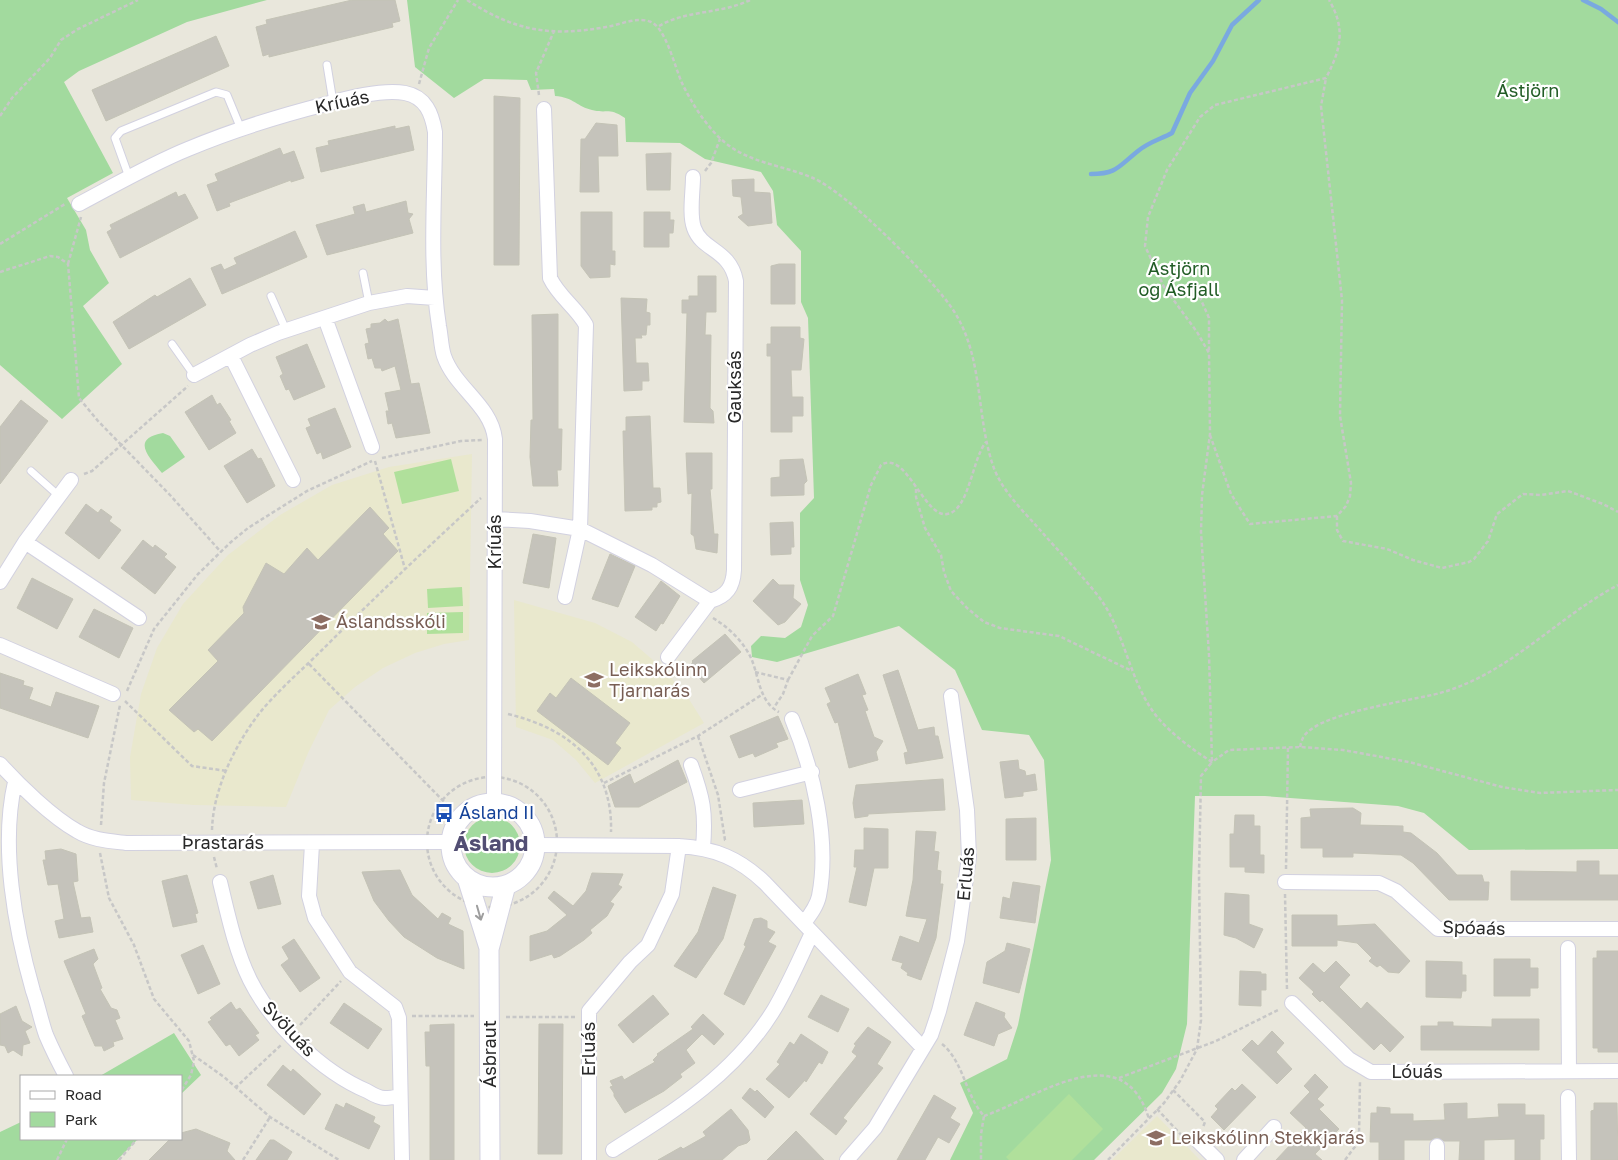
<svg xmlns="http://www.w3.org/2000/svg" width="1618" height="1160" font-family="'Golos Text',sans-serif">
	<rect width="100%" height="100%" fill="#e9e7dc"/>
	<path fill="#e9e8cd" d="M472,454L469,640L444,644L415,653L383,668L355,687L329,710L308,753L286,807L194,805L131,800L130,757L141,694L157,648L183,604L228,555L280,515L332,485L389,467Z
		M514,600L595,623L632,642L661,667L685,693L704,723L595,783L576,760L553,740L516,727Z
		M1157,1116L1200,1160H1112Z"/>
	<path fill="#a2da9e" d="M0,0H267L187,22L79,71L64,82L113,173L67,198L86,230L90,250L109,283L83,306L122,364L62,419L0,365Z
		M407,0H1618V849L1469,850L1424,813L1398,806L1265,796H1195L1187,1024L1176,1069L1162,1093L1094,1160H950L973,1113L960,1083L1007,1059L1018,1025L1051,860L1044,760L1029,735L982,730L955,670L899,626L777,662L752,657L751,646L761,636L785,638L801,627L808,605L800,580V513L814,498L808,318L801,302V251L777,225L773,191L761,172L705,159L680,143L626,142L625,118C608,107 608,114 592,110C578,107 573,97 555,96L554,89L531,90L527,80L484,79L454,98L415,67Z
		M163,433L170,436L185,457L162,473C149,457 130,439 163,433Z
		M464 845a28 28 0 1 1 56 0a28 28 0 1 1-56 0Z
		M174,1033L201,1075L181,1094V1076H100Z
		M21,1122V1139H138L117,1160H0V1132Z"/>
	<path fill="#b0e09b" d="M451,459L459,491L402,504L394,472Z
		M462,587L463,606L428,608L427,589Z
		M463,612V633L427,634V613Z
		M1069,1094L1103,1129L1072,1160H1009L1006,1157Z"/>
	<g fill="none" stroke-linecap="round" stroke-linejoin="round">
		<path stroke="#7aa9e0" stroke-width="4.5" d="M1583,0L1601,9L1618,22
			M1091,174C1117,174 1119,166 1138,151C1149,142 1161,139 1172,133L1190,93L1213,61L1232,25L1259,0"/>
	</g>
	<path fill="#c5c3bb" stroke="#c4c3b6" d="M352,0H395L400,21L392,23L393,27L269,57V54L263,56L256,27L267,24L266,20Z
		M216,36L229,66L106,121L92,90Z
		M494,96L520,98L519,265H494Z
		M596,123L617,125L618,156H598L599,192H580L581,139H585Z
		M395,126V129L409,126L414,150L321,172L316,148L329,145L328,141Z
		M280,148L283,155L294,151L304,178L291,182V180L229,203L230,206L217,211L207,185L218,181L215,174Z
		M671,153L670,190H647L646,154Z
		M754,179V192L770,193L772,223L748,226L738,217L743,214L741,197L733,196L732,180Z
		M176,192L178,197L185,194L198,218L120,258L107,232L112,229L110,225Z
		M406,201L408,213L413,214L409,219L413,233L327,255L316,225L355,214L353,207L364,204L366,212Z
		M581,212H612V251H615V265L610,264V277L590,278L581,266Z
		M644,212H670V220H674L673,233H669V247H644Z
		M295,231L307,257L222,294L211,268L221,264L224,270L237,264L234,258Z
		M779,264H795V304H771V266Z
		M698,276H716V312H706L705,335H711L710,408L713,411L714,423L684,422L687,313H682V300H689V296H698Z
		M190,278L206,305L129,349L113,322L155,295L157,297Z
		M621,298L647,299L646,312L650,313V325H647L646,335H641L642,338H635L636,363H648L649,381H642V390L624,391Z
		M558,314V429H562L561,470H557L558,486H533L530,457L531,420H533L532,315Z
		M385,319L388,322L398,319L411,384L419,383L430,433L396,438L392,423L388,424L386,411H389L385,393L401,390L395,366L382,371L381,368H375L372,358L368,359L365,344L369,343L366,329L371,328V324L380,323Z
		M771,327H800V338L804,339L801,370H791L792,397H803V416H792V432H771V356H767V344H771Z
		M307,344L325,387L294,400L289,389L286,390L280,376L283,374L276,357Z
		M212,395L217,405L220,403L231,420L229,421L236,433L209,450L185,412Z
		M21,400L48,421L0,484V427Z
		M335,408L351,447L323,459L321,452L317,454L306,428L311,426L308,419Z
		M650,416L653,488H660L661,502L657,503V507H652V510L625,511L623,431H626V417Z
		M252,449L258,459L261,458L275,486L247,503L224,466Z
		M686,453H712V489H710L714,534H718L717,553L696,549L694,536L691,534L692,493L688,494Z
		M803,459L807,481L804,484V495L771,496V478L780,477V460Z
		M86,504L98,513L101,509L112,517L109,521L121,530L99,559L65,533Z
		M370,507L389,528L383,534L398,551L212,741L198,729L194,732L169,710L218,661L208,650L244,613L243,607L266,563L284,574L307,548L318,560Z
		M793,522L794,547H791V554L771,555L770,523Z
		M533,534L556,538L549,588L523,583Z
		M143,540L153,548L155,545L167,554L164,557L176,567L155,594L121,568Z
		M610,554L635,566L618,607L592,599Z
		M32,578L73,599L57,629L17,608Z
		M773,579L779,585H794L793,598L801,604L785,622L778,625L753,601Z
		M661,581L680,596L663,624L661,623L656,631L635,617Z
		M94,609L133,628L119,658L79,637Z
		M725,634L741,652L704,683L689,666L693,662L692,661Z
		M898,670L918,730L934,727L935,736H938L943,758L906,764L904,753L908,752L883,675Z
		M0,673L24,681L23,685L33,688L29,699L51,707L56,692L99,706L88,738L0,708Z
		M858,674L866,694L862,695L868,710L865,711L874,737L883,741L876,752L878,760L849,768L838,722L835,723L827,704L831,702L825,688Z
		M571,678L630,723L615,743L621,748L608,765L537,711L550,693L556,698Z
		M778,716L788,739L776,743L778,747L755,757L753,753L739,758L730,736Z
		M678,760L687,782L639,807H615L608,786L630,774L634,784Z
		M1018,760L1019,769L1025,771L1026,776L1035,774L1037,790L1023,792V796L1005,798L1000,762Z
		M943,779L945,810L868,814V816L855,818L853,803L856,785Z
		M802,800L804,824L754,827L753,803Z
		M1353,808L1361,813L1360,825L1403,826V832L1411,833L1437,853L1457,875H1482L1484,882H1489L1488,900H1449L1413,863L1401,855L1353,853V857H1323V848H1301V818L1311,817L1310,809Z
		M1235,815H1254V826H1260V855H1264V873L1245,872V867H1230V834H1234Z
		M1036,818V860H1006V819Z
		M864,828L888,829V868H874L866,906L849,902L857,867H854L855,850H864Z
		M916,831L936,832L934,851L939,852L937,870L941,871L940,884H943L936,938L921,980L907,975L908,973L901,968L903,963L892,960L900,936L919,943L927,919L906,916L913,880Z
		M61,849L76,854L78,881L73,882L81,918L90,917L93,932L59,938L55,921L64,919L58,884L48,885L43,860H46L45,851Z
		M1577,861H1599V875H1618V900H1511V871L1577,872Z
		M400,870L412,895L438,919L442,913L451,918L448,924L463,931L464,969L437,958L404,937L389,921L374,901L362,872Z
		M592,873L623,874L618,885L622,887L610,902L614,904L607,916L590,930L592,933L584,940L560,956L554,958L552,954L530,961V936L547,931L567,915L548,898L554,891L573,906L586,891Z
		M187,875L198,913L195,914L197,922L173,927L162,881Z
		M273,875L281,904L258,909L250,882Z
		M1013,882L1040,886L1035,923L1000,918L1003,897L1010,899Z
		M713,887L736,895L723,939L696,978L674,966L698,932Z
		M1225,893L1249,895V924L1263,929L1254,948L1236,938L1224,935Z
		M1292,915H1337V926L1375,924L1410,961L1399,973L1388,972L1380,965L1377,967L1369,961L1372,958L1357,943L1337,940V946H1292Z
		M761,918L767,921V928L775,932L768,942L776,946L744,1005L724,994L746,946L744,945L754,919Z
		M294,939L320,978L300,992L281,965L289,959L282,947Z
		M1007,943L1030,949L1019,993L983,983L987,962L1005,951Z
		M203,945L220,984L198,994L181,955Z
		M94,949L98,959L93,964L102,988L100,989L111,1008L117,1010L120,1018L115,1020L123,1039L113,1042L114,1046L104,1051L102,1046H95L88,1030L82,1016L86,1014L64,961Z
		M1597,951H1618V1052H1598V1048H1593V958H1597Z
		M1494,959H1530V968H1538V988H1530V996H1494Z
		M1336,961L1350,975L1339,987L1361,1009L1367,1002L1404,1037L1390,1052L1381,1043L1374,1050L1322,1000L1320,1002L1312,994L1314,992L1299,978L1313,963L1324,973Z
		M1426,961L1462,962V975H1466V991H1462L1461,998L1426,997Z
		M1240,971L1261,972V974H1266V990H1261V1006L1239,1005Z
		M653,995L669,1014L633,1043L618,1025Z
		M821,995L849,1009L838,1032L808,1017Z
		M231,1002L236,1010L240,1008L259,1033L255,1035L259,1040L239,1056L230,1044L226,1046L208,1022L212,1020L210,1018Z
		M976,1002L1005,1013L1004,1017L1012,1028L998,1034L994,1046L964,1035Z
		M344,1003L382,1029L368,1049L330,1023Z
		M16,1006L22,1021L32,1027L25,1031L30,1043L23,1045L22,1056L13,1050L8,1053L5,1046L0,1045V1014Z
		M703,1014L724,1034L714,1045L702,1034L686,1050L695,1063L680,1074L682,1077L664,1091L625,1113L614,1096V1093L610,1087L613,1086L610,1081L622,1076L624,1080L655,1062L653,1060L658,1055L657,1054L693,1029L691,1027Z
		M1492,1019H1539V1050H1421V1026H1438V1022H1453V1026L1492,1027Z
		M454,1024V1160H430V1066H426L425,1032H430V1025Z
		M539,1024H563L562,1154H538Z
		M868,1027L891,1042L877,1064L883,1068L843,1118L847,1121L836,1135L810,1114L857,1056L852,1052L856,1045L854,1044Z
		M1272,1031L1284,1043L1276,1052L1292,1069L1277,1084L1242,1050L1252,1040L1258,1046Z
		M801,1034L828,1052L822,1064L819,1062L806,1082L805,1080L789,1098L766,1079L780,1064L777,1062L790,1042L794,1045Z
		M283,1065L291,1072L293,1069L321,1094L304,1115L267,1085Z
		M1315,1074L1328,1087L1317,1099L1324,1105L1319,1109L1339,1129L1315,1154L1322,1160H1276L1306,1128L1290,1113L1310,1092L1304,1086Z
		M1242,1084L1256,1097L1224,1130L1211,1117L1218,1109L1215,1106L1232,1088L1235,1091Z
		M750,1088L755,1092L757,1090L774,1107L765,1118L742,1098Z
		M934,1095L956,1108L950,1118L960,1124L949,1143L938,1137L925,1160H897Z
		M346,1103L375,1117L373,1122L380,1126L369,1149L325,1129L336,1104L344,1108Z
		M1467,1103V1119L1499,1117L1498,1104H1525V1115H1544V1139H1540V1160H1515V1139L1484,1140V1160H1459L1460,1141H1444L1437,1137L1431,1140H1404V1160H1379V1142H1370L1371,1113H1377V1107L1390,1108V1114H1413V1121L1445,1120L1444,1104Z
		M1594,1103H1617L1618,1160H1591V1111L1594,1110Z
		M731,1109L748,1130L750,1140L747,1143L738,1146L722,1160H658L681,1147L683,1149L706,1136L703,1132Z
		M196,1129L230,1143L227,1151L235,1160H149L170,1139H181V1133Z
		M796,1131L824,1160H767Z
		M270,1140H274L292,1152L287,1160H256Z"/>
	<g fill="none" stroke-linecap="round" stroke-linejoin="round">
		<g stroke="#d2d1e0" stroke-width="9">
			<path id="lane" d="M327,65L333,102
				M129,177L115,138L121,131L216,92L227,95L241,129
				M363,273L369,303
				M271,296L286,330
				M172,344L194,375
				M31,471L59,496"/>
		</g>
		<g stroke="#d2d1e0" stroke-width="16">
			<path id="street" d="M544,109L550,278C559,297 576,307 586,325L580,529L565,597
				M79,204C115,185 151,164 188,149C233,130 279,116 326,104C347,98 384,89 405,93C426,97 432,114 435,132C435,196 429,263 439,326C441,336 441,347 444,356C455,388 491,405 495,439L494,803
				M325,318L372,447
				M231,356L293,480
				M194,375L250,345L278,333L369,303L407,296L435,298
				M495,519L530,521L580,529L652,565L710,601
				M25,542L139,618
				M0,582L25,542L71,480
				M0,645L113,694
				M668,657L710,601C727,596 733,587 734,570L736,281C730,249 702,251 694,228C689,214 693,192 693,177
				M792,719C813,770 830,840 819,896C817,906 810,915 804,923
				M0,764C19,785 52,817 77,831C92,840 109,841 126,843L451,842
				M691,765C703,798 706,812 703,848
				M15,782C0,846 15,928 33,991C38,1005 41,1021 46,1035C52,1049 59,1063 66,1076
				M740,790L812,772
				M312,844L309,896L315,918L350,972L395,1007L399,1018L402,1160
				M535,845L679,846C715,848 740,859 765,883L923,1048
				M220,882C228,915 235,949 250,980C272,1024 322,1072 367,1091C372,1094 379,1098 385,1098C390,1098 395,1097 400,1096
				M1285,882L1379,883L1396,891L1438,929H1618
				M1568,948L1569,1071
				M1292,1003L1349,1059L1371,1072L1618,1071
				M1568,1097L1569,1160
				M1198,1141L1217,1160
				M613,1150C675,1111 736,1073 775,1008C789,984 800,958 812,933
				M589,1160V1011L630,962L648,945L672,894L679,846
				M847,1160L875,1128L931,1035L939,1011L957,941L969,857L967,810L951,696
				M1244,1160L1274,1127
				M1437,1160V1146"/>
		</g>
		<g stroke="#d2d1e0" stroke-width="21">
			<path id="secondary" d="M451 845a42 42 0 1 1 84 0a42 42 0 1 1-84 0Z
				M467,878L489,948
				M490,1160L489,949L506,885"/>
		</g>
		<path stroke="#c7c7c7" stroke-width="2.5" stroke-dasharray="4 2.5" stroke-linecap="butt" d="M467,0C515,31 550,37 606,27C620,25 637,16 651,22C666,28 675,68 682,83C691,102 706,126 722,140C747,163 783,165 813,178C849,194 925,272 949,304C986,354 974,416 995,471C1005,494 1025,513 1041,531C1060,553 1082,575 1099,597C1126,633 1129,683 1158,718C1173,735 1193,750 1212,762L1229,750L1300,747L1343,750L1409,762L1502,787L1540,793L1618,790
			M659,26C686,10 722,14 750,0
			M419,84L429,48L458,0
			M539,95L536,73L554,31
			M0,116L12,98L50,58L61,40L78,29L138,0
			M705,171L711,163L720,139
			M0,244L65,204
			M68,264L81,217
			M0,272L50,256L58,257L68,264L79,398L98,421L170,495L221,552
			M1170,295L1191,291L1198,293L1209,318V352
			M1210,435L1231,494L1250,524L1337,516L1346,506L1350,496L1351,483L1340,416L1342,300L1321,106L1326,78
			M382,458L461,441L482,440
			M375,461L405,569
			M84,474L92,471L188,386
			M916,489V497L925,528L941,555L944,572L951,591L967,608L984,622L1000,628L1059,636L1132,671
			M1337,516V530L1343,541L1387,549L1413,560L1442,568L1469,562L1474,559L1488,541L1497,514L1523,494L1541,495L1568,491L1603,504L1618,512
			M713,618C728,627 743,641 751,658C759,676 759,702 779,712
			M309,664L460,818
			M755,672L788,680L783,694L773,709
			M788,680L812,636L833,616L871,485L881,465C906,449 924,518 947,514C969,511 972,459 986,442
			M127,691L154,629L198,574L231,542L248,528L307,491L372,461
			M125,701L192,766L227,771
			M508,714C570,729 613,765 611,832
			M698,736L718,795L725,840L727,841
			M1300,747C1301,743 1302,739 1304,736C1321,712 1411,701 1440,693C1509,674 1556,618 1618,585
			M427 842a65 65 0 1 1 130 0a65 65 0 1 1-130 0Z
			M604,783L698,736L763,694
			M101,825L104,783L120,705
			M212,830C213,790 234,747 258,715C276,692 301,671 322,650C374,598 427,548 481,498
			M100,853L109,898L134,945L154,999L189,1041L194,1061L191,1075L181,1091
			M214,857L217,869
			M1286,869L1288,748
			M1285,894L1287,991
			M412,1016H474
			M506,1017H577
			M300,1025L341,981
			M942,1044C964,1062 965,1095 984,1116L981,1134V1160
			M193,1055L224,1077L270,1117L339,1160
			M1119,1078L1216,1041L1280,1009
			M235,1088L281,1045
			M1173,1090L1205,1122L1203,1127
			M1157,1109L1185,1139
			M984,1116C1036,1098 1123,1033 1149,1119
			M57,1160L67,1139
			M119,1160L137,1139
			M243,1160L270,1117
			M1108,1160L1164,1103L1180,1081L1197,1049L1201,1020L1199,874L1201,776L1212,762L1209,655L1201,532L1202,495L1210,434L1209,353L1197,332L1164,287L1145,246L1148,217L1167,170L1200,117L1215,105L1326,78C1341,49 1346,29 1329,0
			M1345,1160L1357,1144L1359,1136L1360,1081"/>
		<use href="#lane" stroke="#fff" stroke-width="7"/>
		<use href="#street" stroke="#fff" stroke-width="14"/>
		<use href="#secondary" stroke="#fff" stroke-width="19"/>
	</g>
	<defs><path id="oneway-shaft" d="M-6 0H5M1.5-3L5.5 0L1.5 3" fill="none" stroke-width="1.6" stroke-linecap="round" stroke-linejoin="round" transform="scale(1.25)"/></defs>
	<use stroke="#9e9e9e" href="#oneway-shaft" transform="translate(479 913) rotate(74)"/>
	<defs>
		<g id="school-bare" transform="scale(1.5)"><path d="M0-5L7-2L0 1L-7-2ZM-4 1L0 2.5L4 1V4Q0 6-4 4Z" fill="#8d6e63" stroke="#fff" stroke-width="2.5" paint-order="stroke"/></g>
		<g id="bus-bare" transform="scale(1.5)"><path d="M-5-6H5V4H4V6H2V4H-2V6H-4V4H-5ZM-3.5-4V0h7V-4ZM-3.5 1.2v1.5H-2V1.2ZM2 1.2v1.5H3.5V1.2Z" fill="#1a4fb4" stroke="#fff" stroke-width="2.5" paint-order="stroke"/></g>
	</defs>
	<g fill-rule="evenodd">
		<use href="#school-bare" x="321" y="622"/>
		<use href="#school-bare" x="594" y="680"/>
		<use href="#bus-bare" x="444" y="813"/>
		<use href="#school-bare" x="1156" y="1138"/>
	</g>
	<g text-anchor="middle" stroke-width="4.5" stroke-linejoin="round" paint-order="stroke">
		<g font-size="18" fill="#215c25" stroke="#fff">
			<text x="1528" y="97">Ástjörn</text>
			<text x="1179" y="275">Ástjörn<tspan x="1179" dy="21">og Ásfjall</tspan></text>
		</g>
		<g font-size="18" fill="#282828" stroke="#fff">
			<text transform="translate(342 102) rotate(-12)" y="6">Kríuás</text>
			<text transform="translate(735 387) rotate(-90)" y="6">Gauksás</text>
			<text transform="translate(495 542) rotate(-90)" y="6">Kríuás</text>
			<text x="223" y="849">Þrastarás</text>
			<text transform="translate(966 874) rotate(-85)" y="6">Erluás</text>
			<text transform="translate(1474 928) rotate(2)" y="6">Spóaás</text>
			<text transform="translate(289 1029) rotate(47)" y="6">Svöluás</text>
			<text transform="translate(589 1049) rotate(-90)" y="6">Erluás</text>
			<text transform="translate(490 1054) rotate(-90)" y="6">Ásbraut</text>
			<text x="1417" y="1078">Lóuás</text>
		</g>
		<g font-size="18" fill="#785e54" stroke="#fff" text-anchor="start">
			<text x="336" y="628">Áslandsskóli</text>
			<text x="609" y="676">Leikskólinn<tspan x="609" dy="21">Tjarnarás</tspan></text>
			<text x="1171" y="1144">Leikskólinn Stekkjarás</text>
		</g>
		<g font-size="18" fill="#164399" stroke="#fff" text-anchor="start">
			<text x="459" y="819">Ásland II</text>
		</g>
		<g font-size="22" font-weight="bold" fill="#524e73" stroke="#fff">
			<text x="491" y="851">Ásland</text>
		</g>
	</g>
	<rect x="20" y="1075" width="162" height="65" fill="#ffffff" stroke="#a9a9a9"/>
	<rect x="30" y="1091" width="25" height="8" fill="#ffffff" stroke="#a9a9a9"/>
	<text x="65" y="1100" font-size="15" fill="#282828">Road</text>
	<rect x="30" y="1112" width="25" height="15" fill="#a2da9e" stroke="#a9a9a9"/>
	<text x="65" y="1125" font-size="15" fill="#282828">Park</text>
</svg>
